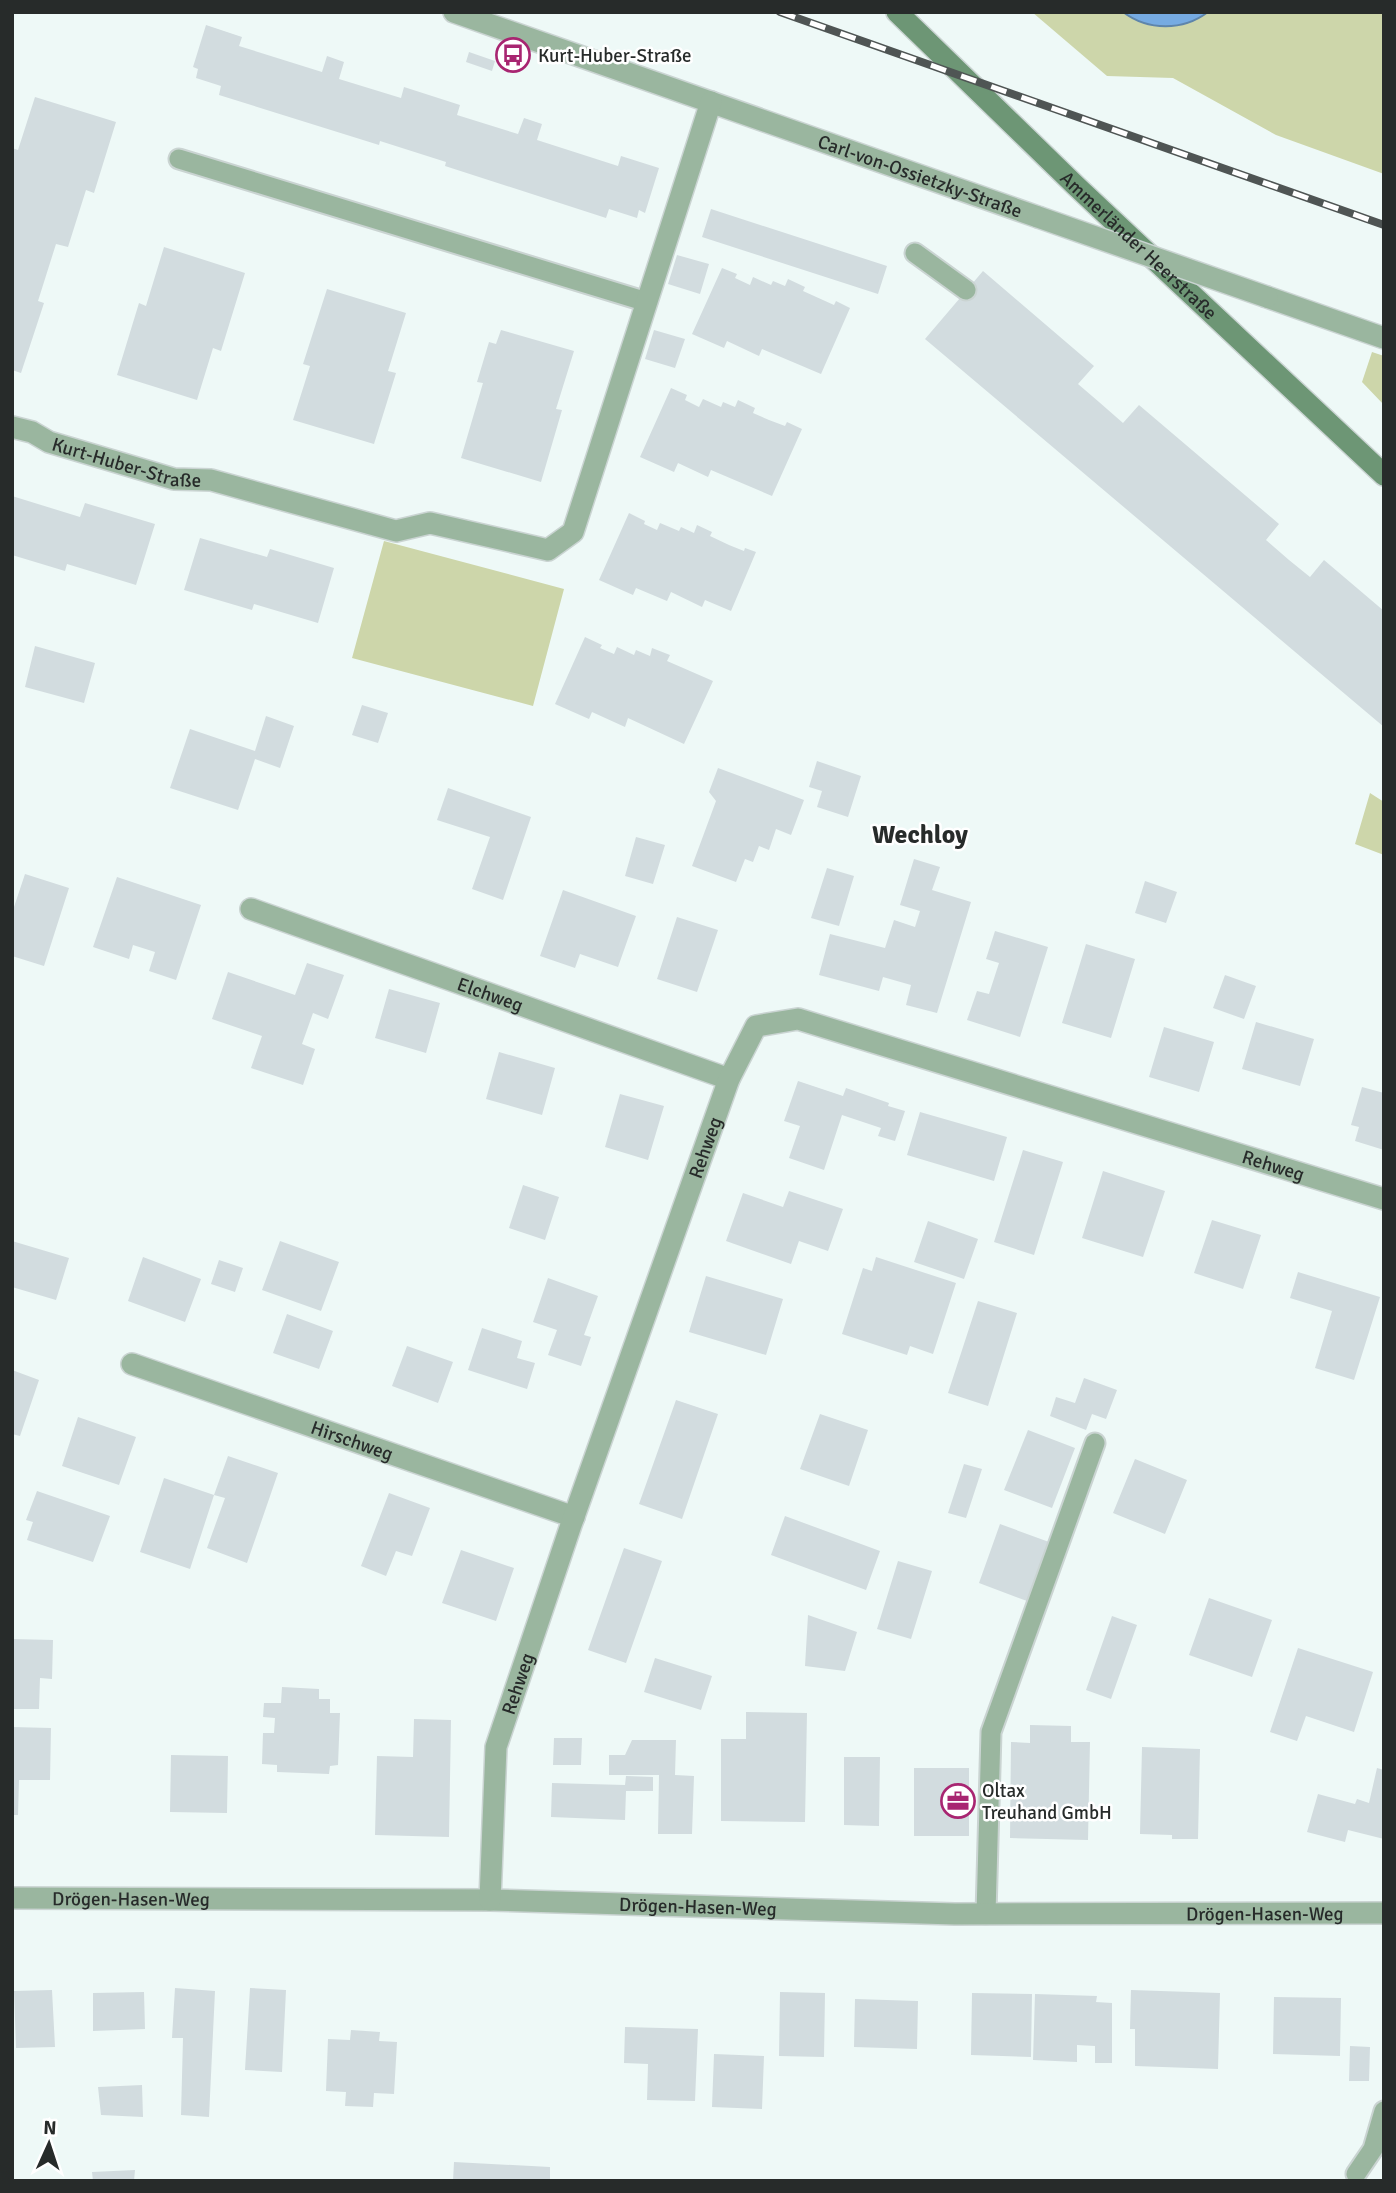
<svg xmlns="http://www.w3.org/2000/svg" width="1396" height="2193" font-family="Signika,sans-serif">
	<rect width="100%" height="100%" fill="#eef9f7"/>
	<path fill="#cdd6aa" d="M1032,12H1384V174L1276,135L1173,78L1107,76Z
		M1372,352L1384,356V405L1362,382Z
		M384,541L564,589L533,706L352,658Z
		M1370,793L1384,802V855L1355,844Z"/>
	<path fill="#76abe2" stroke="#5e85ab" stroke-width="2" d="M1123,12H1208C1183,31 1148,31 1123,12Z"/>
	<path fill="#d2dcdf" d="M206,25L242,37L239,46L322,72L327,56L344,62L339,79L401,98L404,87L460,105L457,115L518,134L524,118L542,124L537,140L618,166L621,156L659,168L645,213L639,210L637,218L609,209L606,218L445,166L446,162L380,141L379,145L219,95L221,86L196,78L198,69L193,67Z
		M469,52L495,61L492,71L466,62Z
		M35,97L116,122L94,193L86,190L68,247L56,244L38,301L44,303L21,373L12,370V148L18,150Z
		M711,209L887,266L878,294L702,237Z
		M164,247L245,273L221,351L213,348L197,400L117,375L139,303L146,306Z
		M677,255L709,264L700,294L668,284Z
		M722,268L737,274L735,278L750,285L753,277L771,285L773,281L785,286L788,279L805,287L803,291L834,305L836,301L850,308L821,374L762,349L759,356L727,341L724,348L692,334Z
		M983,271L1094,366L1078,384L1099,402L1123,423L1139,405L1279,524L1266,540L1289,560L1310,577L1324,560L1384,611V727L925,339Z
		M327,289L406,313L388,371L396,373L374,444L293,420L310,366L303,364Z
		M501,330L574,351L556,409L562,410L541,482L461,458L483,383L477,382L489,342L496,344Z
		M654,330L685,339L675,368L645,359Z
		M671,388L687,395L685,400L699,407L703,399L721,407L723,402L735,407L738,400L755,408L753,413L769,420L785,426L787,422L802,429L772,496L711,470L708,477L678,463L674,472L640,457Z
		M12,496L80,517L85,503L155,524L136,585L67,564L65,571L12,555Z
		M629,513L645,521L644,524L657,530L660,523L679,531L681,527L694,533L697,525L712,532L710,536L729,545L744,551L745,548L756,552L731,611L705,600L702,607L671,592L667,601L636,588L633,595L599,580Z
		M200,538L267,557L270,549L334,568L318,623L254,604L252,610L184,590Z
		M585,637L602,645L600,648L614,654L617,647L634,655L636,650L650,656L652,648L670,655L667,661L713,681L684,744L628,718L625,727L592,712L589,719L555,704Z
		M35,646L95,663L84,703L25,687Z
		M362,705L388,713L378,743L352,735Z
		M266,716L294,726L280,768L255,759L238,810L170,788L190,729L255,751Z
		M817,761L861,776L848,817L817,807L822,791L809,787Z
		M718,768L804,800L791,835L776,829L769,850L759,846L753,862L745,859L736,882L692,866L716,801L709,792Z
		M448,788L531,817L503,900L472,889L490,837L437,820Z
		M636,837L665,845L653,884L625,876Z
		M914,859L940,867L932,890L971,902L937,1013L906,1005L911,985L883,977L879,991L819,975L830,934L885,948L894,920L915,927L920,911L900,905Z
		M827,868L854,876L839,926L811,918Z
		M25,874L69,888L44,966L12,956V913Z
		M117,877L201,905L176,980L149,971L155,952L133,945L129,959L93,947Z
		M1145,881L1177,892L1166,923L1135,913Z
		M563,890L636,916L618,967L580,954L575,968L540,956Z
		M677,917L718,930L697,992L657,979Z
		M995,931L1048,947L1020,1037L967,1020L977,991L989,994L999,963L986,959Z
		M1086,944L1135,959L1111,1038L1062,1023Z
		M307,963L344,975L328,1019L313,1013L302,1044L315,1049L303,1085L251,1068L262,1036L212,1019L228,972L295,995Z
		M1225,975L1256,986L1244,1019L1213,1008Z
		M389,989L440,1003L426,1053L375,1038Z
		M1256,1022L1314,1039L1300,1086L1242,1069Z
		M1164,1027L1214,1042L1199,1092L1149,1077Z
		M499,1052L555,1068L542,1115L486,1099Z
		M798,1081L843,1096L846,1088L889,1103L888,1106L905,1111L895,1141L878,1136L881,1128L842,1115L824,1170L789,1158L800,1126L784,1121Z
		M1362,1087L1384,1093V1150L1355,1141L1359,1127L1351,1125Z
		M620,1094L664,1106L648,1160L605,1147Z
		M920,1112L1007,1137L994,1181L907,1155Z
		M1023,1150L1063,1162L1034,1255L994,1242Z
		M1103,1171L1165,1191L1143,1257L1082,1238Z
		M523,1185L559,1197L545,1240L509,1228Z
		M789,1191L843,1209L828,1251L799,1241L791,1264L726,1241L743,1193L783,1207Z
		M1212,1220L1261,1235L1243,1289L1194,1273Z
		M928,1221L978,1239L964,1279L914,1262Z
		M12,1241L69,1258L56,1300L12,1287Z
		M280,1241L339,1262L321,1311L262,1290Z
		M143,1257L201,1279L185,1322L128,1301Z
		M876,1257L956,1283L933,1354L910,1346L907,1355L842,1334L863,1268L872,1271Z
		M219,1260L243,1268L235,1292L211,1284Z
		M1298,1272L1380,1297L1354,1380L1315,1368L1332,1311L1290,1298Z
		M706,1276L783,1299L766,1355L689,1332Z
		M548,1278L598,1296L584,1335L591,1337L581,1366L548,1355L557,1330L533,1322Z
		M978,1301L1017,1313L988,1406L948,1393Z
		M287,1314L333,1331L319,1369L273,1353Z
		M482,1328L522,1341L517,1358L535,1363L527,1389L468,1370Z
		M407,1346L453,1362L438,1403L392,1386Z
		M12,1370L39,1380L20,1436L12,1434Z
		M1084,1378L1117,1390L1106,1419L1092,1414L1086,1430L1050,1416L1056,1397L1075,1403Z
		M676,1400L718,1414L682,1519L639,1504Z
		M820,1414L868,1430L849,1486L800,1469Z
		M78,1417L136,1437L119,1485L62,1466Z
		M1028,1430L1075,1448L1052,1508L1004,1490Z
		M228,1456L278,1473L247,1563L207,1548L225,1498L214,1495Z
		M1135,1459L1187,1480L1165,1534L1113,1513Z
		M964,1464L982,1469L966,1518L948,1513Z
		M164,1478L214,1495L190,1569L140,1552Z
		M37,1491L110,1516L93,1562L27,1540L33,1522L26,1520Z
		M389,1493L430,1508L412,1556L396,1551L386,1576L361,1566Z
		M785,1516L880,1551L866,1590L771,1555Z
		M1000,1524L1049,1542L1027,1601L979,1583Z
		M624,1548L662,1561L626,1663L588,1650Z
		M461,1550L514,1568L496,1621L442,1603Z
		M898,1561L932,1571L911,1639L877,1629Z
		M1209,1598L1272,1620L1252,1677L1189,1655Z
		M808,1615L857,1632L845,1671L805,1666Z
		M1112,1616L1137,1625L1111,1699L1086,1690Z
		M12,1639L53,1640L52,1679L40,1678L39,1709H12Z
		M1298,1648L1373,1672L1354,1732L1306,1716L1297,1741L1270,1732Z
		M655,1658L712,1676L701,1710L644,1692Z
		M282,1687L319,1689V1699H330V1713H340L338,1765L330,1766L329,1774L277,1772V1765L262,1764L263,1733H274L275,1718L263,1717L264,1703H281Z
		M746,1712L807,1713L805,1822L721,1821V1739H746Z
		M414,1719L451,1720L449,1837L375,1835L377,1756L413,1757Z
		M1030,1725L1071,1726V1742H1090L1088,1840L1010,1838L1011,1742L1030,1743Z
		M12,1727L51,1728L50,1780H19L18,1815H12Z
		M554,1738H582L581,1765H553Z
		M632,1740H676L675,1775L694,1776L692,1834H658L659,1775H609V1755H625Z
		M1142,1747L1200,1749L1198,1839H1172V1835L1140,1834Z
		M171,1755L228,1756L227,1813L170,1812Z
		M844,1757H880L879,1826L844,1825Z
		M914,1768H969V1836H914Z
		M1377,1768L1384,1770V1839L1348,1830L1345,1842L1307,1832L1318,1794L1355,1804L1357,1799L1369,1803Z
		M626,1776L653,1777V1791H626L625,1820L551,1817L552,1783L625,1785Z
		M175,1988L215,1991L209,2117L181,2115L183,2038H172Z
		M250,1988L286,1990L282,2072L245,2070Z
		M52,1990L55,2047L16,2048L14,1991Z
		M1131,1990L1220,1993L1218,2069L1135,2066V2029H1130Z
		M144,1992L145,2029L93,2031V1993Z
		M780,1992L825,1993L824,2057L779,2056Z
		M972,1993L1032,1994L1031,2057L971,2055Z
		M1035,1994L1097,1996L1096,2002L1112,2003V2063H1095V2046L1077,2045V2062L1033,2060Z
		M1274,1997L1341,1998L1340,2056L1273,2054Z
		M855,1999L918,2001L917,2049L854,2047Z
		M625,2027L698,2029L695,2101L647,2100L648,2064L624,2063Z
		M351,2030L380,2032L379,2041L397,2042L394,2094L374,2093L373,2107L345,2106L346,2092L326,2091L328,2039L350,2040Z
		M1350,2046L1370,2047L1369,2081H1349Z
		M714,2054L764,2056L762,2109L712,2107Z
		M142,2085L143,2117L101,2115L98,2087Z
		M454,2162L550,2167V2181H453Z
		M135,2170L134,2181H93L92,2172Z"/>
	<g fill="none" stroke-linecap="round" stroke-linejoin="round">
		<g stroke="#cad4d2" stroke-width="23">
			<path id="lane" d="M179,159L647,302
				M915,253L966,290
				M986,1914L991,1732L1095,1443
				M1356,2174L1373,2149L1384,2111"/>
		</g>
		<g stroke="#cad4d2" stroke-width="24">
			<g id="street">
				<path id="s1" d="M454,12L1038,217"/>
				<path d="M1267,297L1384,338"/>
				<path id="s2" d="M12,427L32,432L49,442L174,479L211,480L396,531L430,523L548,550L573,532L711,102"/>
				<path id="s3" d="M251,909L729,1079"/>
				<path id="s4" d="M132,1364L574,1517"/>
				<path id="s5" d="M12,1898L490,1900L955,1914L1384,1913"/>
				<path id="s6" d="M490,1900L496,1747L571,1525L729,1079L756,1026L798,1019L1384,1199"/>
			</g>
		</g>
		<g stroke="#cad4d2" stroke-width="24">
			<g id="secondary">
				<path id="s7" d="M897,12L1075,185L1384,475"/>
			</g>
		</g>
		<use href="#lane" stroke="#9ab69f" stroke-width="19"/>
		<use href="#street" stroke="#9ab69f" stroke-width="21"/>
		<use href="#secondary" stroke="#6d9675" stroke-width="21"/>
		<g stroke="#4f5554" stroke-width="8">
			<path id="rail" d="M780,12L1384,225"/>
		</g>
		<use href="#rail" stroke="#fff" stroke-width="5" stroke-dasharray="16" stroke-linecap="butt"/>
		<g stroke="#cad4d2" stroke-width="24" stroke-linecap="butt">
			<path id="street-bridge" d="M1038,217L1267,297"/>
		</g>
		<use href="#street-bridge" stroke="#9ab69f" stroke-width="21"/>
	</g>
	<defs>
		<g id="bus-ring" transform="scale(1.75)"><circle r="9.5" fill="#fff" stroke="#a82571" stroke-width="1.5"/><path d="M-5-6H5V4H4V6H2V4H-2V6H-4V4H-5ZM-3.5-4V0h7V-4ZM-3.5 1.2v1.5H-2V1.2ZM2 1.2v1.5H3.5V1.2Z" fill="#a82571"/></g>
		<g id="office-ring" transform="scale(1.75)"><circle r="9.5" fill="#fff" stroke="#a82571" stroke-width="1.5"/><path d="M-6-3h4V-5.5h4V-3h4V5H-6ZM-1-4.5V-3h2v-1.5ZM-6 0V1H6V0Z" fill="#a82571"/></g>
	</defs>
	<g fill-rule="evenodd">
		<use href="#bus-ring" x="513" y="55"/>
		<use href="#office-ring" x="958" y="1801"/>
	</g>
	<g text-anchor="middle" stroke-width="5" stroke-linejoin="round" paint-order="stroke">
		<g font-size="19" fill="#272b2a" stroke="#fff" text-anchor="start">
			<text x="538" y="62">Kurt-Huber-Straße</text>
			<text x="982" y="1797">Oltax<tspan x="982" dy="22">Treuhand GmbH</tspan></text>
		</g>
		<g font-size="19" fill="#272b2a" stroke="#fff">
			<text dy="7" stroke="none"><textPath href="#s1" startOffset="494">Carl-von-Ossietzky-Straße</textPath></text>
			<text dy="7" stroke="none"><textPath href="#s7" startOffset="336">Ammerländer Heerstraße</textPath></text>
			<text dy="7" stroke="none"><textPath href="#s2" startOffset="121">Kurt-Huber-Straße</textPath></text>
			<text dy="7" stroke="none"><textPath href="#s3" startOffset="254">Elchweg</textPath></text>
			<text dy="7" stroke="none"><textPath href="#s6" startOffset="788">Rehweg</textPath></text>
			<text dy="7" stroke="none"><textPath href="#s6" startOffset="1460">Rehweg</textPath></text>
			<text dy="7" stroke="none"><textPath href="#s4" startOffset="233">Hirschweg</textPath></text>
			<text dy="7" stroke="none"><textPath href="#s6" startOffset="220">Rehweg</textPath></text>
			<text dy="7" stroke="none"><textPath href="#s5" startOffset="119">Drögen-Hasen-Weg</textPath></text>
			<text dy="7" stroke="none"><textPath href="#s5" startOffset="686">Drögen-Hasen-Weg</textPath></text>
			<text dy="7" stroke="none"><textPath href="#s5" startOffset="1253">Drögen-Hasen-Weg</textPath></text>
		</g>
		<g font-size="26" font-weight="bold" fill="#272b2a" stroke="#fff">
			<text x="920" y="843">Wechloy</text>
		</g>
	</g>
	<rect width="1396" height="2193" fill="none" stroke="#272b2a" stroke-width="28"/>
	<g transform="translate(49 2144) rotate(3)" stroke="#ffffff" stroke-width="5" paint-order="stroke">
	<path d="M0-5L12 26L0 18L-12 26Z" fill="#272b2a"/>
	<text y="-10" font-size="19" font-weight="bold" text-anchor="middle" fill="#272b2a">N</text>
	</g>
</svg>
